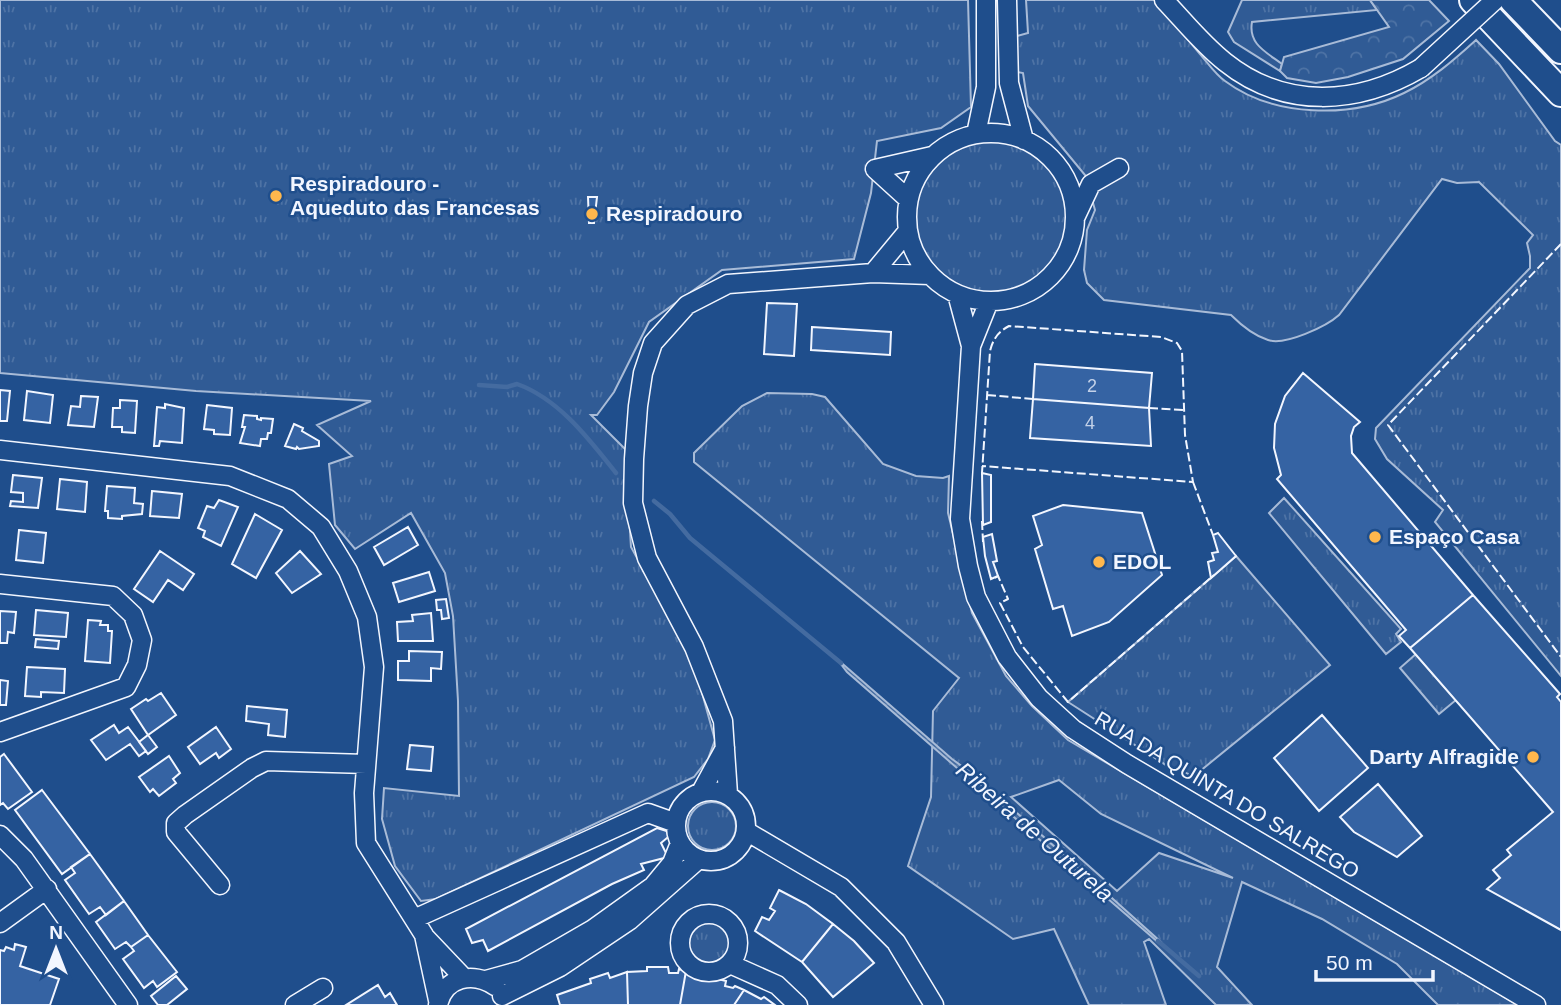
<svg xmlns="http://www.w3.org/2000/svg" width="1561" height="1005" font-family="Arial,sans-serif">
	<defs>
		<pattern id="grass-tufts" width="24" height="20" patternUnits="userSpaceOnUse" patternTransform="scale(1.75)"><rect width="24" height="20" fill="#305b95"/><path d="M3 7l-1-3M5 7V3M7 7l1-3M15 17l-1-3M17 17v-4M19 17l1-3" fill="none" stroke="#4e73a5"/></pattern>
		<pattern id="forest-crowns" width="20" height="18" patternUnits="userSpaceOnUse" patternTransform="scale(1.75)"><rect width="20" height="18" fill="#305b95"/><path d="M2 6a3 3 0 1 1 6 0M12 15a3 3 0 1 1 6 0" fill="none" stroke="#4e73a5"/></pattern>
		<pattern id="water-rules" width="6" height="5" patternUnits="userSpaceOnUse" patternTransform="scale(1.75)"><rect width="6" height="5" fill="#446ba0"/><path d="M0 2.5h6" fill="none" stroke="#5f81ae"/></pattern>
	</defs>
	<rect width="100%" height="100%" fill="#1f4e8c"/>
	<path fill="url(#grass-tufts)" stroke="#a8bbd7" stroke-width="2" fill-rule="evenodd" d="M0,0H968L971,107L941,128L877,141L871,193L854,259L722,270L649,322L614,392L597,415H591L625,449L631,547L693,660L715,740L708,759L694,777L436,899L421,901L395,866L382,819L384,788L459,796L458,701L453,616L445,573L411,513L355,549L335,525L329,464L352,456L317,425L371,401L196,391L0,373Z
		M1026,0H1156C1171,18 1185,36 1200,54C1208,63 1215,74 1225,81C1273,117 1351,119 1404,93C1431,80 1454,60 1476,40L1499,64L1555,141L1561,145V676L1435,522L1443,510L1387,459L1375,439L1376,428L1530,268V256L1527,243L1533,235L1479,182L1457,183L1442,179L1339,315C1327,326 1285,346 1268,340C1255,336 1241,325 1231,315L1104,300L1087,283L1084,270L1087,230L1095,210L1085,175L1028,106L1023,73L1017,72V36L1028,33Z
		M1242,0H1370L1377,10L1252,22C1248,44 1266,52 1282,64L1280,71L1234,42L1228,32Z
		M915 217a76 76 0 1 1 152 0a76 76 0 1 1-152 0Z
		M767,393L812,394L825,397L883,464L916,476L943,478L949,476L948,513L972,613L1006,676L1032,706L1068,740L1518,1005H1438L1397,964L1322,919L1242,882L1217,967L1252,1005H1216L1149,939L1144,942L1166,1005H1089L1054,929L1013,939L908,866L931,797L933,711L959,678L694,462V453L742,406ZM1059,780L1101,814L1233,878L1159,853L1117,891L1011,797Z
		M1284,498L1401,629L1396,634L1401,642L1386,654L1269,513Z
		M1236,556L1330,665L1194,776L1169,767L1068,702Z
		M1416,654L1456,700L1439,714L1400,668Z
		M688 826a24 24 0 1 1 48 0a24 24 0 1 1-48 0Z
		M687 943a22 22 0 1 1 44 0a22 22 0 1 1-44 0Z"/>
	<path fill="url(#forest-crowns)" stroke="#a8bbd7" stroke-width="2" d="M1370,0H1429L1449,21L1403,59L1348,77L1316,83L1287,78L1280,71L1284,57L1389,27Z"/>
	<path fill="url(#water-rules)" stroke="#a8bbd7" stroke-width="2" d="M837,659L952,759L978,778L1161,942L1160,944L1017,820L980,784L957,768L847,672Z"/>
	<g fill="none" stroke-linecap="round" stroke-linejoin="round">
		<path stroke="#446ba0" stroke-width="4.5" d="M479,385L507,387L517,384C559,399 589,439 616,473
			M654,501L670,514L690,538L841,663
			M1158,941L1199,976"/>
	</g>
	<path fill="#3563a3" stroke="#f2f6ff" stroke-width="2" d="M588,197H597L594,223H589Z
		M767,303L797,304L794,356L764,354Z
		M812,327L891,332L890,355L811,350Z
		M1035,364L1152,373L1149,408L1033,399Z
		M1303,373L1360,422L1354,427L1351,436L1352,453L1473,595L1410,648L1399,636L1406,630L1277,479L1281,475L1274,448L1275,424L1285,396Z
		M0,390L10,391L7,421H0Z
		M27,391L53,395L50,423L24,420Z
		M81,396L98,397L94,427L68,425L71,406L80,407Z
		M1033,399L1149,408L1151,446L1030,438Z
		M120,400L137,401L135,433L122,432V427H112L113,408H120Z
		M165,404L184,408L182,443L160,441L159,446H154L157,407L165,408Z
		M207,405L232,408L230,435L214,434V430L204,429Z
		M244,415L257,416V419L261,420V418L273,419L271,433H268L267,439H261L260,446L240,443L245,427H242Z
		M294,424L303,428L302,431L319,441V446L299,449L297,447L296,449L285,446Z
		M982,473L991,475V522L983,525Z
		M13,475L42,478L38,508L10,506L11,501L23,502V493L11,492Z
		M60,479L87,482L85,512L57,509Z
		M107,486L135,488L134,503L143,504L142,514L122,516V519L108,518V511H105Z
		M152,491L182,494L179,518L150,516Z
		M219,500L238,507L221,546L203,537L205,531L198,528L207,506L214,508Z
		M1063,505L1142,513L1162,575L1109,622L1072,636L1063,606L1053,609L1035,549L1042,545L1033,516Z
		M255,514L282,530L256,578L232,564Z
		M408,527L418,545L384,565L374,547Z
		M19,530L46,533L43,563L16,560Z
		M1218,533L1236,556L1211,578L1208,562L1214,560L1212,553L1218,552L1213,535Z
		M992,534L997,561L993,562L998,576L991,579L985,556L983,537Z
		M160,551L194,574L183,590L168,580L153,602L134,589Z
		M300,551L321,574L292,593L276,573Z
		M429,572L435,591L399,602L393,583Z
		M1473,595L1560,694L1557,697L1561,702V930L1487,889L1500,878L1493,870L1511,855L1507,850L1553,812L1410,648Z
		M446,599L449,618L442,619L441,610H437L436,600Z
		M36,610L68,613L66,637L34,635Z
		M0,611L16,612L14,633L8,632L7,643H0Z
		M431,613L433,641H398L397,622L413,621L412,615Z
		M88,620L101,621L100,625H108V631H112L110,663L85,661Z
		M36,639L59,641L58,649L35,647Z
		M409,651L442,652L441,669L431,668V681L398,680V661H409Z
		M27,667L65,669L64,693L41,692V697L25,696Z
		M0,680L8,681L6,705H0Z
		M161,693L176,715L148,735L131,709L146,699L148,701Z
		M247,706L287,710L285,737L268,735L269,724L246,721Z
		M1322,715L1368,768L1319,811L1274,758Z
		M114,725L119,733L128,727L146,751L139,756L130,744L106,760L91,740Z
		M216,727L231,749L219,758L216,753L200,764L188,747Z
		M148,735L157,747L148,754L139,742Z
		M410,745L433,747L431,771L407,769Z
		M4,754L32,792L8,809L3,803L0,805V757Z
		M169,756L180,773L173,779L176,783L159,796L153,789L150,792L139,777Z
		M1378,784L1422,836L1397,857L1354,832L1340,817Z
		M42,790L90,854L62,874L15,810Z
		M657,828L673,833L661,843L668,857L641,864L644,870L612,884L488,951L483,940L472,943L466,929Z
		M90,854L124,901L106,915L100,907L89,914L65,880L75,873L71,867Z
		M779,890L806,904L833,924L802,962L755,931L762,917L769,920L775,911L770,908Z
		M124,901L148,935L131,947L126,942L115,949L96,922Z
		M833,924L854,941L874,963L833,997L802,962Z
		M148,935L177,972L157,987L153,981L144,988L123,959L134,951L131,947Z
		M15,944L26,947L20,966L59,979L50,1005H0V950L4,951L6,947L14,950Z
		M647,967H668L669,973H678L679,969L686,971L680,1005H628L627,972L647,971Z
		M686,971L726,981L725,986L733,988L735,986L744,990L734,1005H680Z
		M627,972L628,1005H560L557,995L591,983L590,979L608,973L610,978Z
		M176,976L187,989L167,1005H158L151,996Z
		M378,985L385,997L390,993L397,1005H346Z
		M744,990L761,999L764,997L775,1005H734Z"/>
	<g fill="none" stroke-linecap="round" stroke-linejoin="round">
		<g stroke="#f2f6ff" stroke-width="21">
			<path id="minor" d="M1007,0L1009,83L1024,140
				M1164,0C1184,21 1202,44 1225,62C1285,110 1358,105 1421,68
				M907 217a84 84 0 1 1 168 0a84 84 0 1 1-168 0Z
				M976,134L986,87V0
				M875,169L932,156
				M875,169L908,199
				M1075,218L1091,184L1119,168
				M873,273L907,232
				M957,294L971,346
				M989,301L971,346L960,519L968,566L976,597L1007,657L1039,698L1073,729L1127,764L1536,1005
				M0,450L230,476L288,499L321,527L348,571L367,617L374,667L364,793L366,843L424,935L438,1000
				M0,584L113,596L133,615L142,640L137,665L126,687L0,732
				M676 826a35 35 0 1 1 70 0a35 35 0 1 1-70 0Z
				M701,792L725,748
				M728,794L723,721L694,647L647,558L633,503L634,459L638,406L643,373L653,343L687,305L728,284L873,273L930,275
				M746,831L841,887L896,942L934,1005
				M0,835L24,859L128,1005
				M220,885L176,832V823L185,815L252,768L266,761L366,764
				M680 943a29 29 0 1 1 58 0a29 29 0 1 1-58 0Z
				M414,919L648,813L676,823
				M0,923L47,889
				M425,937L463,977
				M730,964L777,985L798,1005
				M486,980L522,970L593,929L653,886L672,863L680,843
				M502,996L560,967L630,920L699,859
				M295,1005L323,988
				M438,1005C444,977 473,971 495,986"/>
		</g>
		<g stroke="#f2f6ff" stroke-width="30">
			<path id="highway" d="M1473,0L1561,93
				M1513,0L1561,50"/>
		</g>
		<use href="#minor" stroke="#1f4e8c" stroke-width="18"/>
		<use href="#highway" stroke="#1f4e8c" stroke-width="26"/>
		<g stroke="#f2f6ff" stroke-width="21" stroke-linecap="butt">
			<path id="minor-bridge" d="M1421,68L1495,0"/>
		</g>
		<use href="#minor-bridge" stroke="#1f4e8c" stroke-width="18"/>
		<path stroke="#f2f6ff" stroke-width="2" stroke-dasharray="9 3.5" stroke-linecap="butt" d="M1561,244L1388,425L1561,657
			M987,395L1033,399
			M1149,408L1184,410
			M982,475V473L990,351C993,339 998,332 1009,326L1161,337L1177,343L1182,351L1185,435L1193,482L982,466
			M1193,482L1213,535
			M982,521L983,542
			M995,578L998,576L1008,599L1000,603L1023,647L1068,702L1214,575"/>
	</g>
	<g fill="#ffb74d" stroke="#1f4e8c" stroke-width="2.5">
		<circle cx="276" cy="196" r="7"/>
		<circle cx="592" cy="214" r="7"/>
		<circle cx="1375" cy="537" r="7"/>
		<circle cx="1099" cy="562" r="7"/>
		<circle cx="1533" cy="757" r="7"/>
	</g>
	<g text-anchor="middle" stroke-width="5" stroke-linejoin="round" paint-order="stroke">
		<g font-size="18" fill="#c3d1e8">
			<text x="1092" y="392">2</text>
			<text x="1090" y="429">4</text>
		</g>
		<g font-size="21" font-weight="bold" fill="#f2f6ff" stroke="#1f4e8c" text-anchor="start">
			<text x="290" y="191">Respiradouro -<tspan x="290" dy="24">Aqueduto das Francesas</tspan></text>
			<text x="606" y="221">Respiradouro</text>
			<text x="1389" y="544">Espaço Casa</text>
			<text x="1113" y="569">EDOL</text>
			<text x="1519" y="764" text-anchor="end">Darty Alfragide</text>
		</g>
		<g font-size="21" fill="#f2f6ff" stroke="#1f4e8c">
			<text transform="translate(1227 795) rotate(31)" y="7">RUA DA QUINTA DO SALREGO</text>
		</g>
		<g font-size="23" font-style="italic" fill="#f2f6ff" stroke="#1f4e8c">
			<text transform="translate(1035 832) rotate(41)" y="8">Ribeira de Outurela</text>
		</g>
	</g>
	<g transform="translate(56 949)" stroke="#1f4e8c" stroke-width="5" paint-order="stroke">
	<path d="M0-5L12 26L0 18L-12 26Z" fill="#f2f6ff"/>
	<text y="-10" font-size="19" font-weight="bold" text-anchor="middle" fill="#f2f6ff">N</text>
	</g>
	<path d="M1316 970v10h117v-10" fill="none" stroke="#f2f6ff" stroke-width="3.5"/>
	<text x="1326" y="970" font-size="21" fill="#f2f6ff" stroke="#1f4e8c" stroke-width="5" paint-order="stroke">50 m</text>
</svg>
